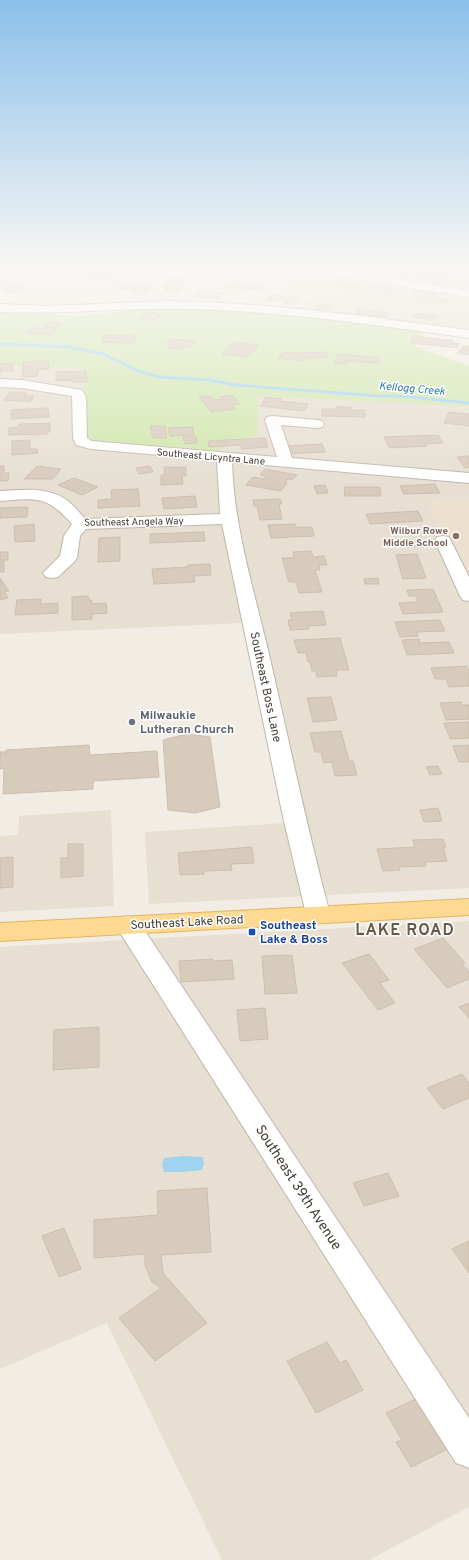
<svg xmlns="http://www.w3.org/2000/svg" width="469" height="1560" font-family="Overpass,sans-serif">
	<rect width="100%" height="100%" fill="#f2ede4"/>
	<path fill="#e6dfd2" d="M213,268H469V332L299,311L321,289Z
		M0,346L469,405V498L426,499L469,587V888L149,904L145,832L285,823L243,623L0,634Z
		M111,810L114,906L0,912V836L18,835L19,816Z
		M469,921V1507L369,1560H222L107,1323L0,1369V947Z"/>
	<path fill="#ebe1ce" d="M469,498V590L426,499Z"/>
	<path fill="#d0e7ac" d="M164,307L259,311L425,331L414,346L469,366V406L258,396V435L212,452L99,443L87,439L84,368L0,366V310L77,316Z"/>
	<path fill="#9fd3f0" d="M183,1156L203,1157L204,1164L202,1170L183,1172H164L162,1165L164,1158Z"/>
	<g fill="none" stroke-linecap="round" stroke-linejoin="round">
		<path stroke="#9fd3f0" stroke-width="3" d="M0,344L69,347L103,354L138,371L159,377L211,380L235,385L379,396H401L469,403"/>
	</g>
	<path fill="#d7cbbc" stroke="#cebfad" d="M61,268L60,274L19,275L20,269Z
		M432,272L453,283L438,285L417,274Z
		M86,273L115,274L112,279L83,277Z
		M169,278H186L180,292H166L167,288H164Z
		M340,281L363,285L355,290L332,285Z
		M230,282L265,286L259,290L223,287Z
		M119,285L153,286L149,294H133L135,290L116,289Z
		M21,286L25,291L6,293L2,288Z
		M374,286L402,290L394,296L366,291Z
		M200,291L224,293L217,299L193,296Z
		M414,291L435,293L432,298L448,299L446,303L416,302L420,295H412Z
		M271,295L302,298L295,305L282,304L285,301L266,300Z
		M320,304L333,305L330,310H315Z
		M359,309L389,313L385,317L355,314Z
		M147,312L162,315L151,321L142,319L145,318L139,317Z
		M417,313L436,316L431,321L412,317Z
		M50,322L63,323L59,328L45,327Z
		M31,328L57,329L52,335L27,333Z
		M104,335L136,336L133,343L101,342Z
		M414,336L453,341L452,343H459L457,348L410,343Z
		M171,339L196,341L191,347L185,346L182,349L169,348L171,345L166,344Z
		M233,342L259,345L248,357L222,354Z
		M464,346H469L468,355L457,353Z
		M283,352L295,353L326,352L328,357L306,359L304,361L277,358Z
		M338,354L380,358L378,363L347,361L345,364L334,363Z
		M42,361L48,362L49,369L37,370L38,376L23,377V362Z
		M13,363V371H1L0,374V364Z
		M86,371L87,382H72V380L56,381V372Z
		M10,392L27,393L25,396H34L30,402L4,400Z
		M232,395L240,404L232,405L236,409L211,412L199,397L210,396L214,400L222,399L220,397Z
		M266,397L282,399L280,401L308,404L304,411L260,406Z
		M336,407H351V410H365V417L322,416V409H336Z
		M48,408L49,417L11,419V410Z
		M449,412L469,414V426L444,423Z
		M50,423V432H47V434L8,435L9,428L19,427V424Z
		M150,426H165L167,438H153Z
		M193,427L194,435L170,436L168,428Z
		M438,435L443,443L425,444L427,446L390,448L384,437Z
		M183,437H196L197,443L185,444Z
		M265,438L268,447L242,449L241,445L209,447L208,441Z
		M30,440V449H37L38,453L12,455V441Z
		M322,444L325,452L289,454L286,446Z
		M469,456V467L465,468L457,457Z
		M0,466H4V473H9L8,481H0Z
		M37,466L61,469L53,479H24Z
		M150,466L153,472L139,474L136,468Z
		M164,467H186V476H182L183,484L161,485V475H165Z
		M265,469L297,475L292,480L288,479L285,483H287L281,491L246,485L253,477L264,479L266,476L260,475Z
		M74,478L98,487L82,495L58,485Z
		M435,484L440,493L404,494L400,486Z
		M325,485L328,493L317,494L314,486Z
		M344,487H380L381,496H345Z
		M138,489L140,506L98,508V500L112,499L111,490Z
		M195,496L197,507L164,509L162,498Z
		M280,499L282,504H279L282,519L260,520L257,506H254L253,500Z
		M28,507L27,517L0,518V508Z
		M418,511L423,521L370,524L366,514Z
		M34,524L35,541L15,542L14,526Z
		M295,524L296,527H312L314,536L271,538L268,525Z
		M204,532L205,541L150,543V534Z
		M120,537V561L98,562L99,538Z
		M406,541H420L422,547H407Z
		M311,551L313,557L324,556L327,565H319L320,570H315L322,592L299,593L296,582H289L282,558H294L293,552Z
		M0,552H8V560H4V572H0Z
		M417,554L426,578L403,579L396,555Z
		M210,564L211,575L194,576L195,582L154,584L152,569L188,567V565Z
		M0,578L9,591L4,592L8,598L0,600Z
		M378,578L379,584H365L364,579Z
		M433,589L443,612L403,614L399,603L418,602L416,596H409L407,590Z
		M88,596L89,600H92V604L106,603L107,613L92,614V619L72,620V597Z
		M41,599V604L58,603V613L15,615L17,600Z
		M323,611L326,625L307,626L309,629L290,630L288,620H292L290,613Z
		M440,620L445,631L416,632L418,636L400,637L395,622Z
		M340,638L349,670H336L337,676L317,677L316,671H312L310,662H308L306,653H298L294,640Z
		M419,639L420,643L449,642L454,653L407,655L402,640Z
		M467,666L469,671V686L449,687L446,679H435L431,668Z
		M331,697L337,720L313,722L307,698Z
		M461,702L462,705H469V719L446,720L440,703Z
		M469,722V738L450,739L444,723Z
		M341,731L349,761H353L357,775L335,776L332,762L324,763L321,752H315L310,733Z
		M187,734L210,737L220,807L195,813L168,810L163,740Z
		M89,745L90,755L157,751L159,777L93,781V789L3,794L4,768L0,769V752H6V750Z
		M469,745V762H459L453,746Z
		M438,766L442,774L430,775L426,767Z
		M438,808L442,821L424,822L420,810Z
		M443,839L446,847H443L447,861L425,862L426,866L399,867L400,870L383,871L377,849L415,847L413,840Z
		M68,844H83V876L61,878V858H68Z
		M252,847L254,863L231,864L232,870L204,871V874L180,875L178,853Z
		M13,857V887L0,888V858Z
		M443,938L465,963L462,964L469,972V979L447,988L414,949Z
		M369,954L389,980L380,983L395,1003L378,1010L342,963Z
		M292,955L297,993L265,994L262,956Z
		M213,959V961L232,960L234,979L181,982L179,961Z
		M469,1003V1018L459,1007Z
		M265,1008L268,1039L240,1041L237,1010Z
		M99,1027V1067L53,1070L54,1030Z
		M462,1074L469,1083V1098L443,1109L427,1088Z
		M388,1173L399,1196L364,1206L353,1183Z
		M207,1188L211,1252L161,1255L163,1273L207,1323L155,1361L119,1318L161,1288L152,1282L145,1265V1254L94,1258V1220L158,1215L157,1191Z
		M64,1228L81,1269L59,1277L42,1236Z
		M469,1241V1273L452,1249Z
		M327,1342L340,1363L346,1360L363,1390L316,1413L287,1361Z
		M422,1396L452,1447L411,1467L396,1442L402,1440L386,1413Z"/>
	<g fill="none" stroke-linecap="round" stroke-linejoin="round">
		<g stroke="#c0b7aa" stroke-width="2">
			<path id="minor" d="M310,268H333L469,291V297L359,280L315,271Z
				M445,268H460L469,273V280Z
				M164,301C267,302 368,317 469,330V338C376,325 282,311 188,309C125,307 63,315 0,312V304L47,306Z
				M0,379L22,380L82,390L86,397L87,438L92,441L277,457L265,420L267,417L272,416L317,420L322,421L324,424L322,427L317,428L281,425L292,458L469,473V483L232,462C234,528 254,590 269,654C289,741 307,828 330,914L327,920L318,922L309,920L306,914L283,817L222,524L86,529L80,536L77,558L74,562L58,577L52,578L46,577L43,573L60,556L64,536L72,524C46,495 37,498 0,501V491C23,490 48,486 68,501C74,506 80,513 85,519L220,514L217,460L91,449L76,445L73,438L72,396L22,388L0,387Z
				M443,536L449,537L469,577V601L463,600L460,596L435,541L437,537Z
				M128,916L137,919L469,1418V1468L456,1463L119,931L115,925L119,919Z"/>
		</g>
		<g stroke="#e3b561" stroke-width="2">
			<path id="major" d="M469,899V915L0,941V923Z"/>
		</g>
		<use href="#minor" fill="#fff" fill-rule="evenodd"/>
		<use href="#major" fill="#fed991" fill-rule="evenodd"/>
	</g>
	<linearGradient id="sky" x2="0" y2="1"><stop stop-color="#8bc0eb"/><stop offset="0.55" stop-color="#f9f7f3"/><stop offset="1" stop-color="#f9f7f3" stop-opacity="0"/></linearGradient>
	<rect width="469" height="487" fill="url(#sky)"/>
	<circle fill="#8d6e63" stroke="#fff" stroke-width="1.5" cx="456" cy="536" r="4"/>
	<circle fill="#6b7280" stroke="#fff" stroke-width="1.5" cx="132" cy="722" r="4"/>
	<rect fill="#1a4fb4" stroke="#fff" stroke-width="1.5" x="248" y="928" width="8" height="8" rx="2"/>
	<g text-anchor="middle" stroke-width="3" stroke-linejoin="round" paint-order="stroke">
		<g font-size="10" fill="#443d34" stroke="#fff">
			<text transform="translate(211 456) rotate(5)" y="4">Southeast Licyntra Lane</text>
			<text transform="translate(134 521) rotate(-1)" y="4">Southeast Angela Way</text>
		</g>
		<g font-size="10" font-weight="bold" fill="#785e54" stroke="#fff" text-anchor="end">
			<text x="448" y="534">Wilbur Rowe<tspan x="448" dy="12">Middle School</tspan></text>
		</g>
		<g font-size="11" font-style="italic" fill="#2d7aa7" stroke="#fff">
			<text transform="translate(412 388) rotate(5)" y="4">Kellogg Creek</text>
		</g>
		<g font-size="12" fill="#443d34" stroke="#fff">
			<text transform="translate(266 687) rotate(78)" y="4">Southeast Boss Lane</text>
			<text transform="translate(187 922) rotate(-3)" y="4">Southeast Lake Road</text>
		</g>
		<g font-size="12" font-weight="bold" fill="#5b616d" stroke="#fff" text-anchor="start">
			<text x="140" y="719">Milwaukie<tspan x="140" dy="14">Lutheran Church</tspan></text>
		</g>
		<g font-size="12" font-weight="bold" fill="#164399" stroke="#fff" text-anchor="start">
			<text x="260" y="929">Southeast<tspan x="260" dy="14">Lake &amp; Boss</tspan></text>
		</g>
		<g font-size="14" fill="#443d34" stroke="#fff">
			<text transform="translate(299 1187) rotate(57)" y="5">Southeast 39th Avenue</text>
		</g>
		<g font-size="16" font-weight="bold" letter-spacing="1" fill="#675a4b" stroke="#fff">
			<text x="405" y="935">LAKE ROAD</text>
		</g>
	</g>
</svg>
